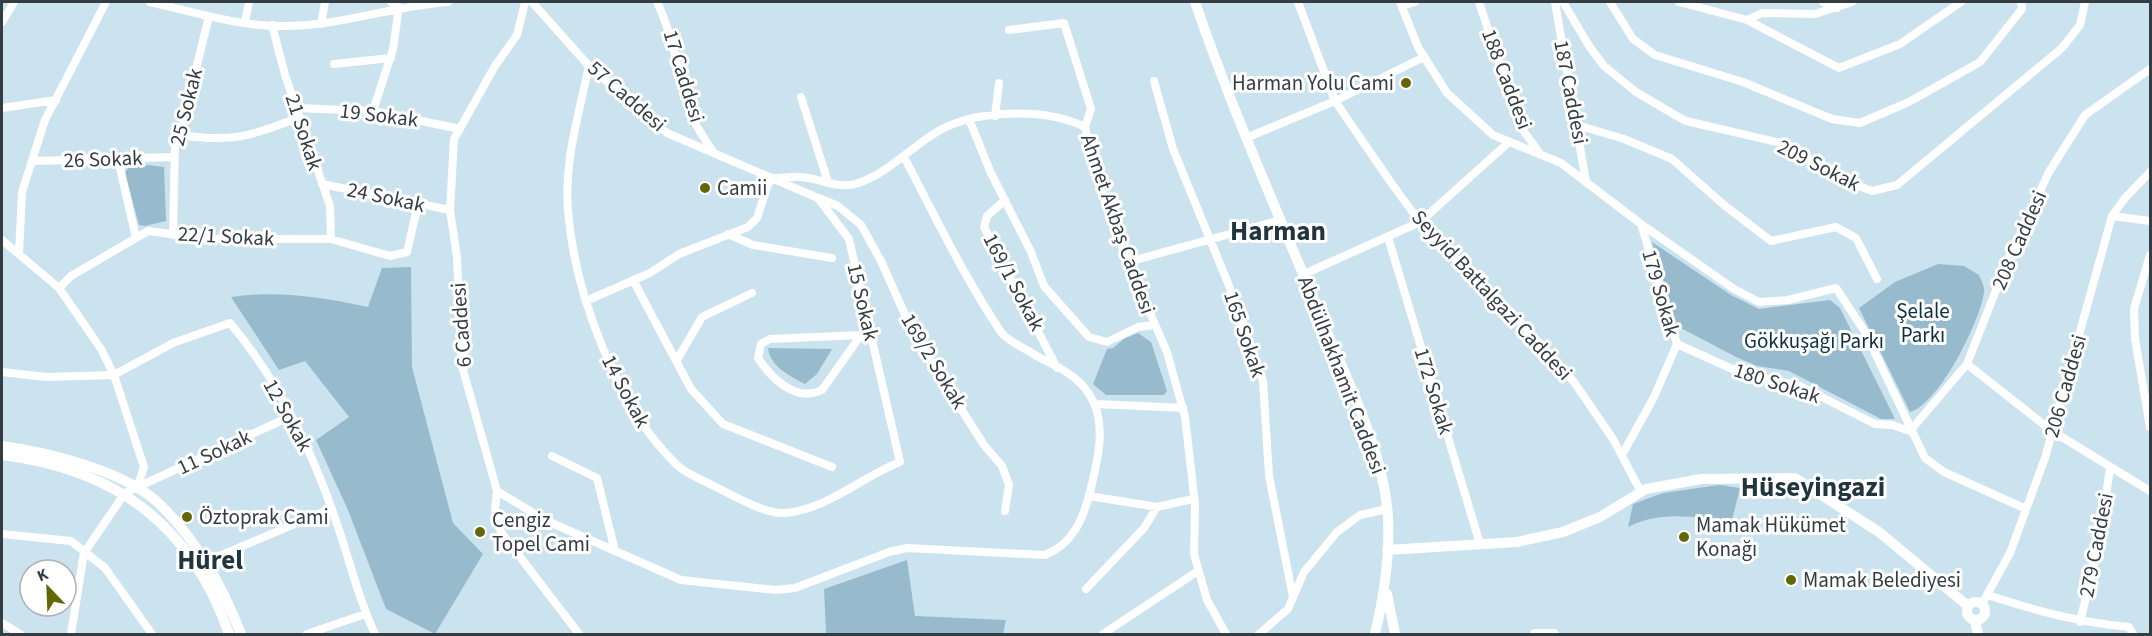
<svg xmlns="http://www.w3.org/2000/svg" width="2152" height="636" font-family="'Source Sans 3',sans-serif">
	<rect width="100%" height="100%" fill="#cbe3ef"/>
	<path fill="#97bbcd" d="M131,163L164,167L166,221L145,226L139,225L125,173Z
		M1652,242L1731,295L1759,309L1830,300L1840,308L1895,419H1881L1789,371L1757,366L1736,357L1677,326Z
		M1938,264L1964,266L1979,275C1981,280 1985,287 1984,292C1980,322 1939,404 1910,412L1859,308L1895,282Z
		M411,267L412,367L453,523L483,554L435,634L386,609L348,510L316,440L349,417L305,361L279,370L231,297C278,290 322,297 368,307L382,268Z
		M1138,333L1151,342L1167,391L1164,395H1106L1093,384L1107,349L1113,348L1124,339Z
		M768,348L832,349L817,374L805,384C789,376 770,366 768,348Z
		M1719,485L1740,488L1732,520C1696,518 1661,510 1628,527L1633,504L1663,493Z
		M907,560L915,616L1006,620L1003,634H826L824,589Z"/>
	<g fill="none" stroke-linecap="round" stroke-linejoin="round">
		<path stroke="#fff" stroke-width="8" d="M150,2C194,12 240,27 285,26C340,26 393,6 448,2
			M525,2L517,35L495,66L454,139L450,210L457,257L462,366L497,491L495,509L501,532L579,634
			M532,2L589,66L667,133L818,198L849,239L900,462C861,477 827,510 784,513C764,514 730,494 712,485C701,479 686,474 677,465C617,408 574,291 568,210C564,162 579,113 589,66
			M657,2C674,37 678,76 691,114C695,126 705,139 712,150
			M1298,2L1335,101L1392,184L1425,229L1513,314L1574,382L1613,439L1641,492
			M1400,2L1418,47L1447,93L1493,135L1561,163L1641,224L1734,289L1759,302L1788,300L1836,288L1865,332L1925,458L1944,472L2026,509
			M1479,2L1520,126L1541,155
			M1555,2L1586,182
			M1563,2L1589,46L1604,66L1636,92L1675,115L1686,121L1781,143L1856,185L1872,191L1897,185L2062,48L2080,25L2085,2
			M1610,2L1633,39L1655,55L1743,82L1832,119L1860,123L1909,102L1980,62L2022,9L2021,2
			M1679,2L1747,20L1839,68L1900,44L1961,2
			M1823,2L1837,8
			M1402,6L1415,2
			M1747,20L1762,13L1815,14L1852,2
			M2,22L14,2
			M245,22L249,2
			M321,24L325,2
			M272,25L285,75L330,206L331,239
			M1009,30L1064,23L1091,109L1085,127
			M334,64L391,58
			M1154,81L1173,149L1234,298L1263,381L1269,476L1293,597
			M801,97L828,182
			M2,108L56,100
			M297,108L373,111L460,129
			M373,111L393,49L399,7L391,2
			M995,116L999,83
			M969,119L990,171L1031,252L1044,286L1089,337L1107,342L1138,327L1153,325
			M1577,125L1624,139L1672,159L1724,205L1771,241L1836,227L1856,238L1877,279
			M180,135C232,143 252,136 300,117
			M1246,138L1335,101L1424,57
			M118,159L136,238
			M32,161L174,157
			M322,184L450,210
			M819,198L838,206L861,225L881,261L914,335L984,445L1002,466L1009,485L1005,511
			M1005,200L987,216L984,227L1057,368
			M2112,216L2150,221
			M728,234L753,245L832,258
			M173,235L175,145L180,135L209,16
			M1388,237L1480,544
			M2,240L59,288L101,349L114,375L144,467L137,488
			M19,254L22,192L45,120L106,2
			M2150,255L2134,309L2135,339L2150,427
			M1128,262L1281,220
			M1304,274L1420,222L1509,142
			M633,280L691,389L723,424L832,467
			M59,288L71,276L148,231L208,239H331L390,256L407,252L418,204
			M588,300L650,273L679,254L748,227L757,218L768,184L774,178C783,178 792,176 801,177C819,178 837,189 855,184C884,176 907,151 932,135C970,109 1044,107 1085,127L1103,196L1128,262L1167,352L1185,417L1195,504L1194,554L1207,600L1226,634
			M861,335L822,390C796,403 771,378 758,358L761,344L770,339L861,335H871
			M1677,344L1741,373L1800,386L1875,424L1892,425L1910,431L1967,364L2009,257L2049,172L2085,115L2150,69
			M677,360L702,317L752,293
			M1967,364L2052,431L2150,491
			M2,372L46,377L114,375L173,343L230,323C280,382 315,457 339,530C351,565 359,601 375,634
			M1096,404L1183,408
			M1622,455L1654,397L1677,344L1641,224
			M552,456L597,478L615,551
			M497,491L545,520L681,580L776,590L795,588L889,552L907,548L1045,555C1073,544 1083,519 1090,492C1099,454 1111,411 1078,381C1067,370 1049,363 1035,355C1025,348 1008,342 1001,332C965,279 934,214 904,157
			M1089,496L1157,507L1193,499
			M2,534L71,541L105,568L152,634
			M205,562L330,509
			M1086,589L1144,528L1157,507
			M1988,595C2036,611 2077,622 2129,627L2133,634
			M1982,604L2010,553L2045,458L2112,216L2125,198L2150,172
			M2080,622L2100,540L2110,467
			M2,623L20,634
			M71,634L84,553L125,493L291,416
			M307,634L365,614
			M1103,634L1198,571
			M1259,634L1288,609L1304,572L1337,532L1360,515L1387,509"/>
		<path stroke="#fff" stroke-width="10" d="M1195,2C1233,113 1281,220 1326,329C1350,387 1385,456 1388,518C1390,558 1384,596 1375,634
			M2,446C47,452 120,470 155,500C194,535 223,587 241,634
			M2,455C115,469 191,524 229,634
			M1387,550L1517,542L1563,532L1600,517L1646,489L1701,479L1795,478L1879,532L1968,606
			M1387,594L1395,634
			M1967 611a9 9 0 1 1 18 0a9 9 0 1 1-18 0Z
			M1975,621L1978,634
			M1535,634H1554"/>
	</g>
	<g fill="#636807" stroke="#fff" stroke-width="2">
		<circle cx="1406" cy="83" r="6"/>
		<circle cx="705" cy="188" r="6"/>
		<circle cx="187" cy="517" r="6"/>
		<circle cx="480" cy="532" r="6"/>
		<circle cx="1684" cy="537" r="6"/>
		<circle cx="1791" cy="580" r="6"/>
	</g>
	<g text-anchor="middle" stroke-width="6" stroke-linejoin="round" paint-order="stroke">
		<g font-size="21" fill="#343d42" stroke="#fff">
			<text transform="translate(684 76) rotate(73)" y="7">17 Caddesi</text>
			<text transform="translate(1507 79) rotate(69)" y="7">188 Caddesi</text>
			<text transform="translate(1571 92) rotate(79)" y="7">187 Caddesi</text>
			<text transform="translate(627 96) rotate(41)" y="7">57 Caddesi</text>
			<text transform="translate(186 107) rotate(-76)" y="7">25 Sokak</text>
			<text transform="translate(379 115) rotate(7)" y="7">19 Sokak</text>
			<text transform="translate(304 132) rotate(72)" y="7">21 Sokak</text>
			<text transform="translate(103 159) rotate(-2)" y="7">26 Sokak</text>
			<text transform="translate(1819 165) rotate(27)" y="7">209 Sokak</text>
			<text transform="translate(386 197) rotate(12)" y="7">24 Sokak</text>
			<text transform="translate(1118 224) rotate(71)" y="7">Ahmet Akbaş Caddesi</text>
			<text transform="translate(226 236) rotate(3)" y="7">22/1 Sokak</text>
			<text transform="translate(2019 240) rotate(-66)" y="7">208 Caddesi</text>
			<text transform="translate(1014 282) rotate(62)" y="7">169/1 Sokak</text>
			<text transform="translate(1661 293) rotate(74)" y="7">179 Sokak</text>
			<text transform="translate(1492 295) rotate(47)" y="7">Seyyid Battalgazi Caddesi</text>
			<text transform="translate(863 302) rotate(77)" y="7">15 Sokak</text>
			<text transform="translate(461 325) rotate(-94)" y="7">6 Caddesi</text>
			<text transform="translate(1245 334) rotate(71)" y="7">165 Sokak</text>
			<text transform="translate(934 361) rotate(59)" y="7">169/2 Sokak</text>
			<text transform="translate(1342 375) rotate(69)" y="7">Abdülhakhamit Caddesi</text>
			<text transform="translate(1777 383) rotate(18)" y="7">180 Sokak</text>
			<text transform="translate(2065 386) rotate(-74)" y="7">206 Caddesi</text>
			<text transform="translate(626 391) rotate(62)" y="7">14 Sokak</text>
			<text transform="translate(1434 391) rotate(73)" y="7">172 Sokak</text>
			<text transform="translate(288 415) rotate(61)" y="7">12 Sokak</text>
			<text transform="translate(214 452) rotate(-25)" y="7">11 Sokak</text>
			<text transform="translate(2096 545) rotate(-79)" y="7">279 Caddesi</text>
		</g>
		<g font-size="21" fill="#343d42" stroke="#fff" text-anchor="start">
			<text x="1394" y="90" text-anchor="end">Harman Yolu Cami</text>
			<text x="717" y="195">Camii</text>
			<text x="199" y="524">Öztoprak Cami</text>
			<text x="492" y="527">Cengiz<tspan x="492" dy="24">Topel Cami</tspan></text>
			<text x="1696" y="532">Mamak Hükümet<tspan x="1696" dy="24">Konağı</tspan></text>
			<text x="1803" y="587">Mamak Belediyesi</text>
		</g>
		<g font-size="21" fill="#0d3040" stroke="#fff">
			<text x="1923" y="318">Şelale<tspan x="1923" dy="24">Parkı</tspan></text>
			<text x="1814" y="348">Gökkuşağı Parkı</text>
		</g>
		<g font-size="27" font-weight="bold" fill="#21353e" stroke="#fff">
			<text x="1278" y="240">Harman</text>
			<text x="1813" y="496">Hüseyingazi</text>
			<text x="210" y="569">Hürel</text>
		</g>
	</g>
	<rect width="2152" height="636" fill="none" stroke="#343d42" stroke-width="6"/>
	<g transform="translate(48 588) rotate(337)"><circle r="28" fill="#ffffff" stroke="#aeb1b3" stroke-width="1.5"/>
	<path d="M0-4.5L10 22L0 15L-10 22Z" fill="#636807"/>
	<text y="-9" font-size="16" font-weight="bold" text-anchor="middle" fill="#343d42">K</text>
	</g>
</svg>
